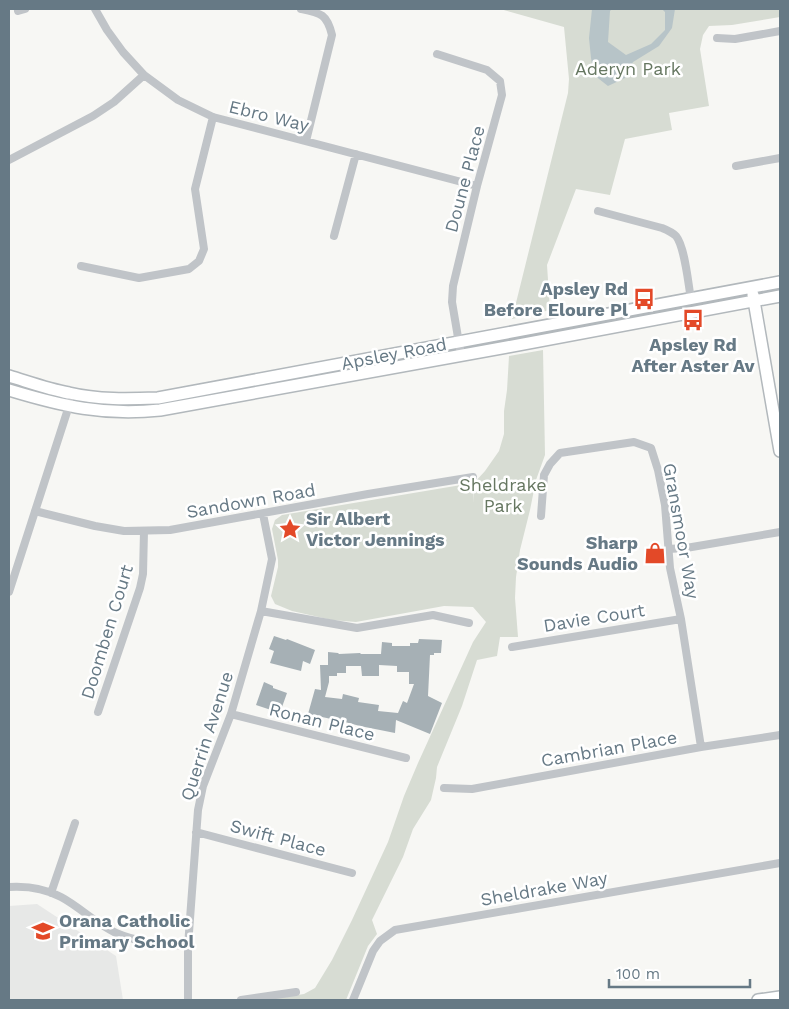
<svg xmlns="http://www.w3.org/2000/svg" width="789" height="1009" font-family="'Work Sans',sans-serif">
	<rect width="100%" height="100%" fill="#f7f7f4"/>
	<path fill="#e7e8e7" d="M37,904L116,956L123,1000H9V906Z"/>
	<path fill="#d7dcd3" d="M500,9H780V17L732,25L709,26L703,35L700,49L709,106L669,113L672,130L625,139L610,195L576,189L547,265L550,310L512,319L568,93L569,79L564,27Z
		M543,350L545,455L536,480L530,510L520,550L516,577L515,598L518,637H500L497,656L477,660L462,706L437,767L436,778L431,800L413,829L403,857L372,920L377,934L368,946L346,1000H265L304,994L315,988L332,960L352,920L388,842L404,796L418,763L473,642L486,622L473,607L444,606L356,622L332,620L292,611L275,604L271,596L278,567V560L272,529L275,520L282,515L473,483L474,503V483L485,471L499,451L504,434V411L507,390L509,356Z"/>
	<path fill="#b7c4c8" d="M592,9H612L610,11L608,42L626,55L651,44L665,30V12L662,9H675L672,28L659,46L633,62L625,78L608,86L594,75L591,58L589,38Z"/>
	<path fill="#a6b0b5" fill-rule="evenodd" d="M274,636L286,640L287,639L315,650L310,664L303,661L301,671L270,663L274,651L269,649Z
		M419,639L442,640L441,653H434V655H430L428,696L442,703L430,734L396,720L395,733L360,726L345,722L344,724L335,722L336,720L308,714L315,689L321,690L320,665H328V652L338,653L339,654L360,653L361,654H381L382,642L392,643V646H410V643H418ZM379,665L397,666V672H409V684H414L407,703L403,701L398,713L378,711L379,705L358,702L359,698L343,694L342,699L325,697L329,682V676H337V673H346V666H361L362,676H379Z
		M264,682L273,686V688L287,693L282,707L272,705L271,710L256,705Z"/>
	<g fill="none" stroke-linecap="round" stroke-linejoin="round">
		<g stroke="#b2b8bc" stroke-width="14">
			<path id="secondary" d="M753,295L780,451
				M9,376C29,382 48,389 69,393C99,400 128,399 158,398L780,282
				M9,390C62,406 104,416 160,410L507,347L780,296
				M758,1000L780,997"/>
		</g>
		<path stroke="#c0c4c8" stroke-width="8" d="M95,9L107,30L123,52L144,75L178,100L213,117L477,186
			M301,9C321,13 327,14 332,35L306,141
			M18,11L25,9
			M717,38L735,39L780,31
			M437,54L487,70L500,81L502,95L477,186L453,286L452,302L461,355
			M9,160L93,116L114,102L144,75
			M736,166L780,158
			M598,211L662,228C667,230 672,232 676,236C685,247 688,283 691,299
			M334,236L356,154
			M81,266L139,278L189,269L199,261L204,249L195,189L213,117
			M35,511L95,526L124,531L170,530L368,494L473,477
			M541,516L544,475L550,464L560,453L634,442L651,448L658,470L665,505L670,568L681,619L701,747
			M668,549L686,548L780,532
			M9,592L67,412L69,401
			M261,611L357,628L433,615L469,623
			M512,647L681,619
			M98,712L140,588L143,574L144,531
			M231,714L406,758
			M444,788L472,789L701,747L780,735
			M196,832L352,873
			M9,887C26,886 46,889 61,897C80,907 96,924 116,933C139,943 163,944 188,946
			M51,893L75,823
			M188,1000V946L198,810L203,786L231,714L261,611L272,559L263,514
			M241,1000L296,992
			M353,1000L373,951L380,941L395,930L780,863"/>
		<use href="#secondary" stroke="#fff" stroke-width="11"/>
	</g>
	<defs>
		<g id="bus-bare" transform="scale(1.725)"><path d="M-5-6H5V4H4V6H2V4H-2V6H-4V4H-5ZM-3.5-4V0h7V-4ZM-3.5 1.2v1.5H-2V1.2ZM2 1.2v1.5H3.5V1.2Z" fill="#e34928" stroke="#fff" stroke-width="2.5" paint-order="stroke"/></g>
		<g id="sight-bare" transform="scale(1.725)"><path d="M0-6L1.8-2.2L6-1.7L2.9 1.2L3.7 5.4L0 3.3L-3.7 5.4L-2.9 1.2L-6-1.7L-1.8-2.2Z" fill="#e34928" stroke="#fff" stroke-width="2.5" paint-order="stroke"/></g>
		<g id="shop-bare" transform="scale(1.725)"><path d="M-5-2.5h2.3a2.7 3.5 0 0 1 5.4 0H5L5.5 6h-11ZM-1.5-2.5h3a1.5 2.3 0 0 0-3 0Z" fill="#e34928" stroke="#fff" stroke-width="2.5" paint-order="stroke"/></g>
		<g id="school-bare" transform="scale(1.725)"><path d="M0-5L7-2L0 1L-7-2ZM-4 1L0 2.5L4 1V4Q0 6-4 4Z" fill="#e34928" stroke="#fff" stroke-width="2.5" paint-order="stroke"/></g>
	</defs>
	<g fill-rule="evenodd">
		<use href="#bus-bare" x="644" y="299"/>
		<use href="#bus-bare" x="693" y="320"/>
		<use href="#sight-bare" x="290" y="529"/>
		<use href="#shop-bare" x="655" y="553"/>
		<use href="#school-bare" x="43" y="931"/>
	</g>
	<g text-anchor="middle" stroke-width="5" stroke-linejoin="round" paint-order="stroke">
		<g font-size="18" fill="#667761" stroke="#fff">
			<text x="628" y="75">Aderyn Park</text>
			<text x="503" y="491">Sheldrake<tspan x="503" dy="21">Park</tspan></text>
		</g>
		<g font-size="18" fill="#667985" stroke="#fff">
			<text transform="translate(269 116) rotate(14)" y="6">Ebro Way</text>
			<text transform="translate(465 179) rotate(-75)" y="6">Doune Place</text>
			<text transform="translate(394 354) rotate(-11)" y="6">Apsley Road</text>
			<text transform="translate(251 501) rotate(-10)" y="6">Sandown Road</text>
			<text transform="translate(681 531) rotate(80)" y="6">Gransmoor Way</text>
			<text transform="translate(594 618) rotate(-9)" y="6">Davie Court</text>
			<text transform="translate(107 632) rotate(-73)" y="6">Doomben Court</text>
			<text transform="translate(322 722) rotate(14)" y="6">Ronan Place</text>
			<text transform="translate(207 736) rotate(-72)" y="6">Querrin Avenue</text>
			<text transform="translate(609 749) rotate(-10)" y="6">Cambrian Place</text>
			<text transform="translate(278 838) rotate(15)" y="6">Swift Place</text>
			<text transform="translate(544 889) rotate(-10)" y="6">Sheldrake Way</text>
		</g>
		<g font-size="18" font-weight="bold" fill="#667985" stroke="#fff" text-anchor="end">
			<text x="628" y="295">Apsley Rd<tspan x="628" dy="21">Before Eloure Pl</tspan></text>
			<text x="693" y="351" text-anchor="middle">Apsley Rd<tspan x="693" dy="21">After Aster Av</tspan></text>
			<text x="306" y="525" text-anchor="start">Sir Albert<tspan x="306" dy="21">Victor Jennings</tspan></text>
			<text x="638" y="549">Sharp<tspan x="638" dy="21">Sounds Audio</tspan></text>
			<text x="59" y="927" text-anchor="start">Orana Catholic<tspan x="59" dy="21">Primary School</tspan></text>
		</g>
	</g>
	<rect width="789" height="1009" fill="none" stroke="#667985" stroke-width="20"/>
	<path d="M609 979v8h141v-8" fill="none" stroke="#667985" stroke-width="2.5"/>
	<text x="616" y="979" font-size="15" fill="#667985" stroke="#ffffff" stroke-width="4" paint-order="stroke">100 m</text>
</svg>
